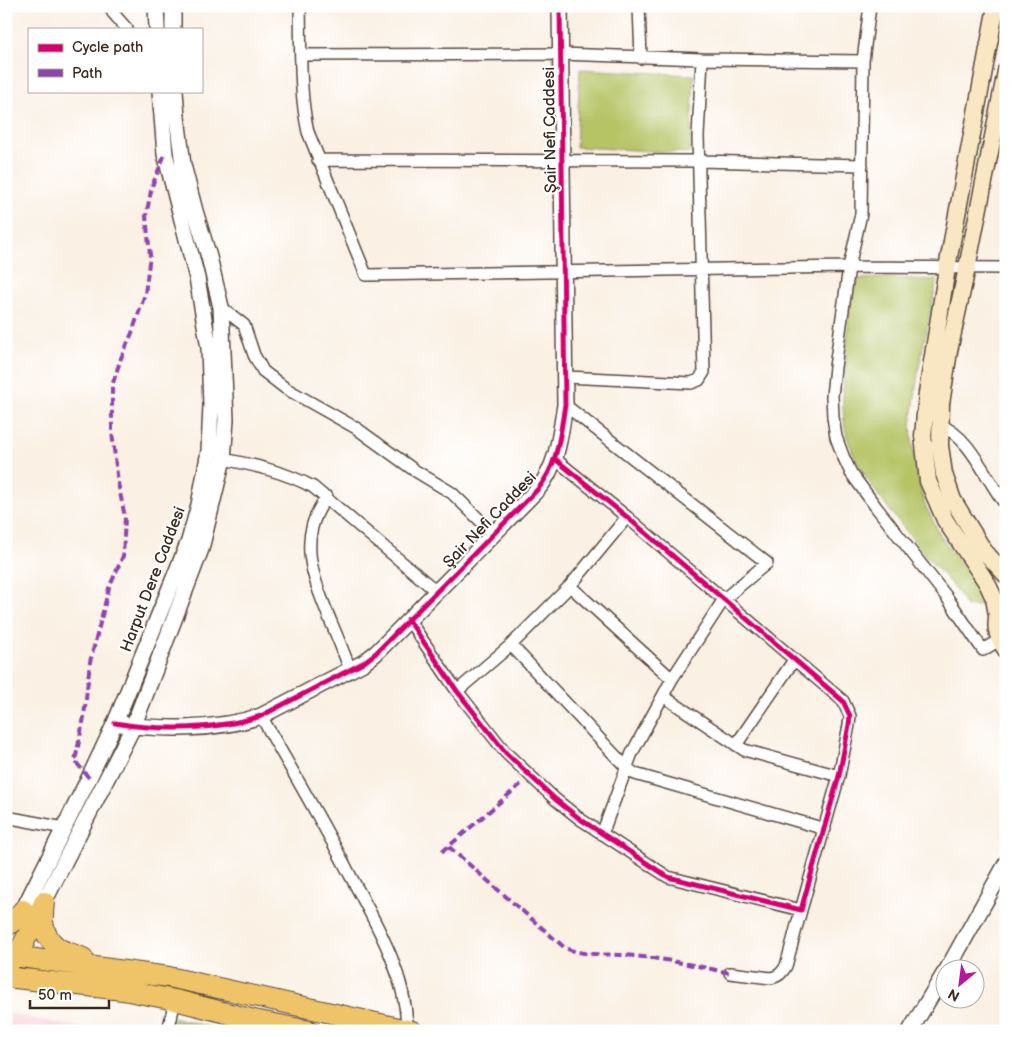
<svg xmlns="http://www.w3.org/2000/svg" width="1012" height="1037" font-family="'Balsamiq Sans',sans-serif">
	<rect width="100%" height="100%" fill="#fff"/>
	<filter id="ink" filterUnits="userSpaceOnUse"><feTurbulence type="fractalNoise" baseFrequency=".02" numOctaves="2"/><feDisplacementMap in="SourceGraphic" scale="10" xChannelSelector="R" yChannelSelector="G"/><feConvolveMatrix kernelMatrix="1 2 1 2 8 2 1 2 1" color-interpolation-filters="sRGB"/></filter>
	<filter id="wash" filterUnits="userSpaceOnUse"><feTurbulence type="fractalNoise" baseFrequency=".0096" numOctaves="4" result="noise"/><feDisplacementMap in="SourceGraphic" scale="20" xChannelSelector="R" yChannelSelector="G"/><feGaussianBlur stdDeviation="1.12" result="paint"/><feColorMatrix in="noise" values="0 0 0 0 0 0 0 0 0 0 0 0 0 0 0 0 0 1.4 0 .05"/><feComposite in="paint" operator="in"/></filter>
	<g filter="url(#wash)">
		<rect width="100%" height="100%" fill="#faf0e3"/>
		<path fill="#f6cfd8" d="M6,1013L98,1031H6Z"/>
		<path fill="#b6c466" stroke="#787742" d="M580,69L694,75L690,153L576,147Z
			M888,278L937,280L919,367L911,426L915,469L925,505L942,538L979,589L982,605L966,607C957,587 939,572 926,556C898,519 854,474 845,428C840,401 845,372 847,345C848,328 848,291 860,279Z"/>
		<path fill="#90aa5b" stroke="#666a3c" d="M171,1016L222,1031H168Z"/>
	</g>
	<g filter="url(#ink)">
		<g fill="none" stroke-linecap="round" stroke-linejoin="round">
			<g stroke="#58483c" stroke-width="14">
				<path id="minor" d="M110,6L113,13L127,29
					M300,6C301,47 299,92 308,132L366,275L849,267L1006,268
					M639,6L641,58
					M870,6L863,61L861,214L849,267L835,367L832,396L833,417L836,437L843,456L851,473L876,507L946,596L983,650L999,640
					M301,55L561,54L702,59L863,61
					M318,160L698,161L862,165
					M221,307L244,325L254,355L263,371L285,388L356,428L414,470L452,493L493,533
					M566,377L691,383L699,380L704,372L698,136L702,59
					M565,405L767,563L724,599L672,679L632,753L602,834
					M940,425C971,437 986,480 1006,505
					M223,459C254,465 285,472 313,487L436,591
					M327,497C295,538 314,580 331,622C338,638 344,654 350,669
					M570,586L627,517
					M408,619L457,691L506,753L555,799L580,819L668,877L801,910L839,776L849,725L850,716L843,701L627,517L555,459
					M511,645L626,767L635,774L825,829
					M457,691L511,645L570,586L672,679
					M663,696L744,750L839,776
					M261,716C291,769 322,821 350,875C375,922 407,974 407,1030
					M736,745L794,660
					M6,817L64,828
					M730,973L771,978C779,976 782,973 786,966L801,910
					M168,1031L175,1000"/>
			</g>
			<g stroke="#58483c" stroke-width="18">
				<path id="tertiary" d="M156,6L157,29
					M173,6V29
					M115,723C160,731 218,730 261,716L363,663L376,653L538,489C558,465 560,435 565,405L560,6
					M44,902L133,727L201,549L223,459L226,420L221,307L209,257L195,211L183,165L177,117L175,91
					M23,910L89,778L115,723L189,541L199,505L209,451L211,405L209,348L197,278L165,154L160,91
					M947,970L1006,864
					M910,1031L944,974"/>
			</g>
			<g stroke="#58483c" stroke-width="19">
				<path id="secondary" d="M996,6L947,268L927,393L923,436L928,481L945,520L987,583L994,598L997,615
					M1006,71L967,268L949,351L941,404L940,445L944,474L953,500L984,551L1006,575
					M1001,606C993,623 996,636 1006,650"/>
			</g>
			<g stroke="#58483c" stroke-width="22">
				<path id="trunk" d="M44,902C42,920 41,934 57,947C63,952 75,954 83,958
					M6,927L17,918L23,910
					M6,955L169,977L412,1031
					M6,964L17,956L42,907
					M6,977L123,990L175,1000L254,1020L310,1031"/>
			</g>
			<use href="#minor" stroke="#fff" stroke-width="11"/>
			<use href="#tertiary" stroke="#fff" stroke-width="15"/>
			<use href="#secondary" stroke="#f9e7c3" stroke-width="16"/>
			<use href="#trunk" stroke="#efc469" stroke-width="20"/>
			<path stroke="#8e44ad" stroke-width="4" stroke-dasharray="8 4" stroke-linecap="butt" d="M89,778L75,761L84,717L90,662L109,588L123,556L125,517L118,483L112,432V386L121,358L132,333L145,294L150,255L146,216L152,186L165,154
				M449,847L565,948C587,957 611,953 634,956C667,959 698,966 730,973
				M442,852L521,784"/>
			<g stroke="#fff" stroke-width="8">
				<path id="cycleway" d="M408,619L457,691L506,753L555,799L580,819L668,877L801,910L839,776L849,725L850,716L843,701L627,517L555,459
					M115,723C160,731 218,730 261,716L363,663L376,653L538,489C558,465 560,435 565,405L560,6"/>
			</g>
			<use href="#cycleway" stroke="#d6006c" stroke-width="5"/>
		</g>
	</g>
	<g text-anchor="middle" stroke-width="4" stroke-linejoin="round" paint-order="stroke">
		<g font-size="16" fill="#3b2a1e" stroke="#fff">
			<text transform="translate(549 130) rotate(-91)" y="6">Şair Nefi Caddesi</text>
			<text transform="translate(489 519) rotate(-46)" y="6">Şair Nefi Caddesi</text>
			<text transform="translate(152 579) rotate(-69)" y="6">Harput Dere Caddesi</text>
		</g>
	</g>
	<rect width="1012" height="1037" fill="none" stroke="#fff" stroke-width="25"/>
	<rect x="28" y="28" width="175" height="65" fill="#ffffff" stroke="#b1aaa5"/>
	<rect x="38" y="44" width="25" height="8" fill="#d6006c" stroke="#b1aaa5"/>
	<text x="72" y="52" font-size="15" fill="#3b2a1e">Cycle path</text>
	<rect x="38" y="69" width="25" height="8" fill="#8e44ad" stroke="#b1aaa5"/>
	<text x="72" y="78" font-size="15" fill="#3b2a1e">Path</text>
	<g transform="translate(960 984) rotate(209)"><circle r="24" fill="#ffffff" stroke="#b1aaa5"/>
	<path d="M0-4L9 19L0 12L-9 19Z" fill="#b5179e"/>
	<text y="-8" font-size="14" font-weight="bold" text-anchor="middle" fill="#3b2a1e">N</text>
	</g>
	<path d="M30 1000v8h79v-8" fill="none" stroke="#3b2a1e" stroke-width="2.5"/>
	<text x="38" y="1000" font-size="15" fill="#3b2a1e" stroke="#ffffff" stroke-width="4" paint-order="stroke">50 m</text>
</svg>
